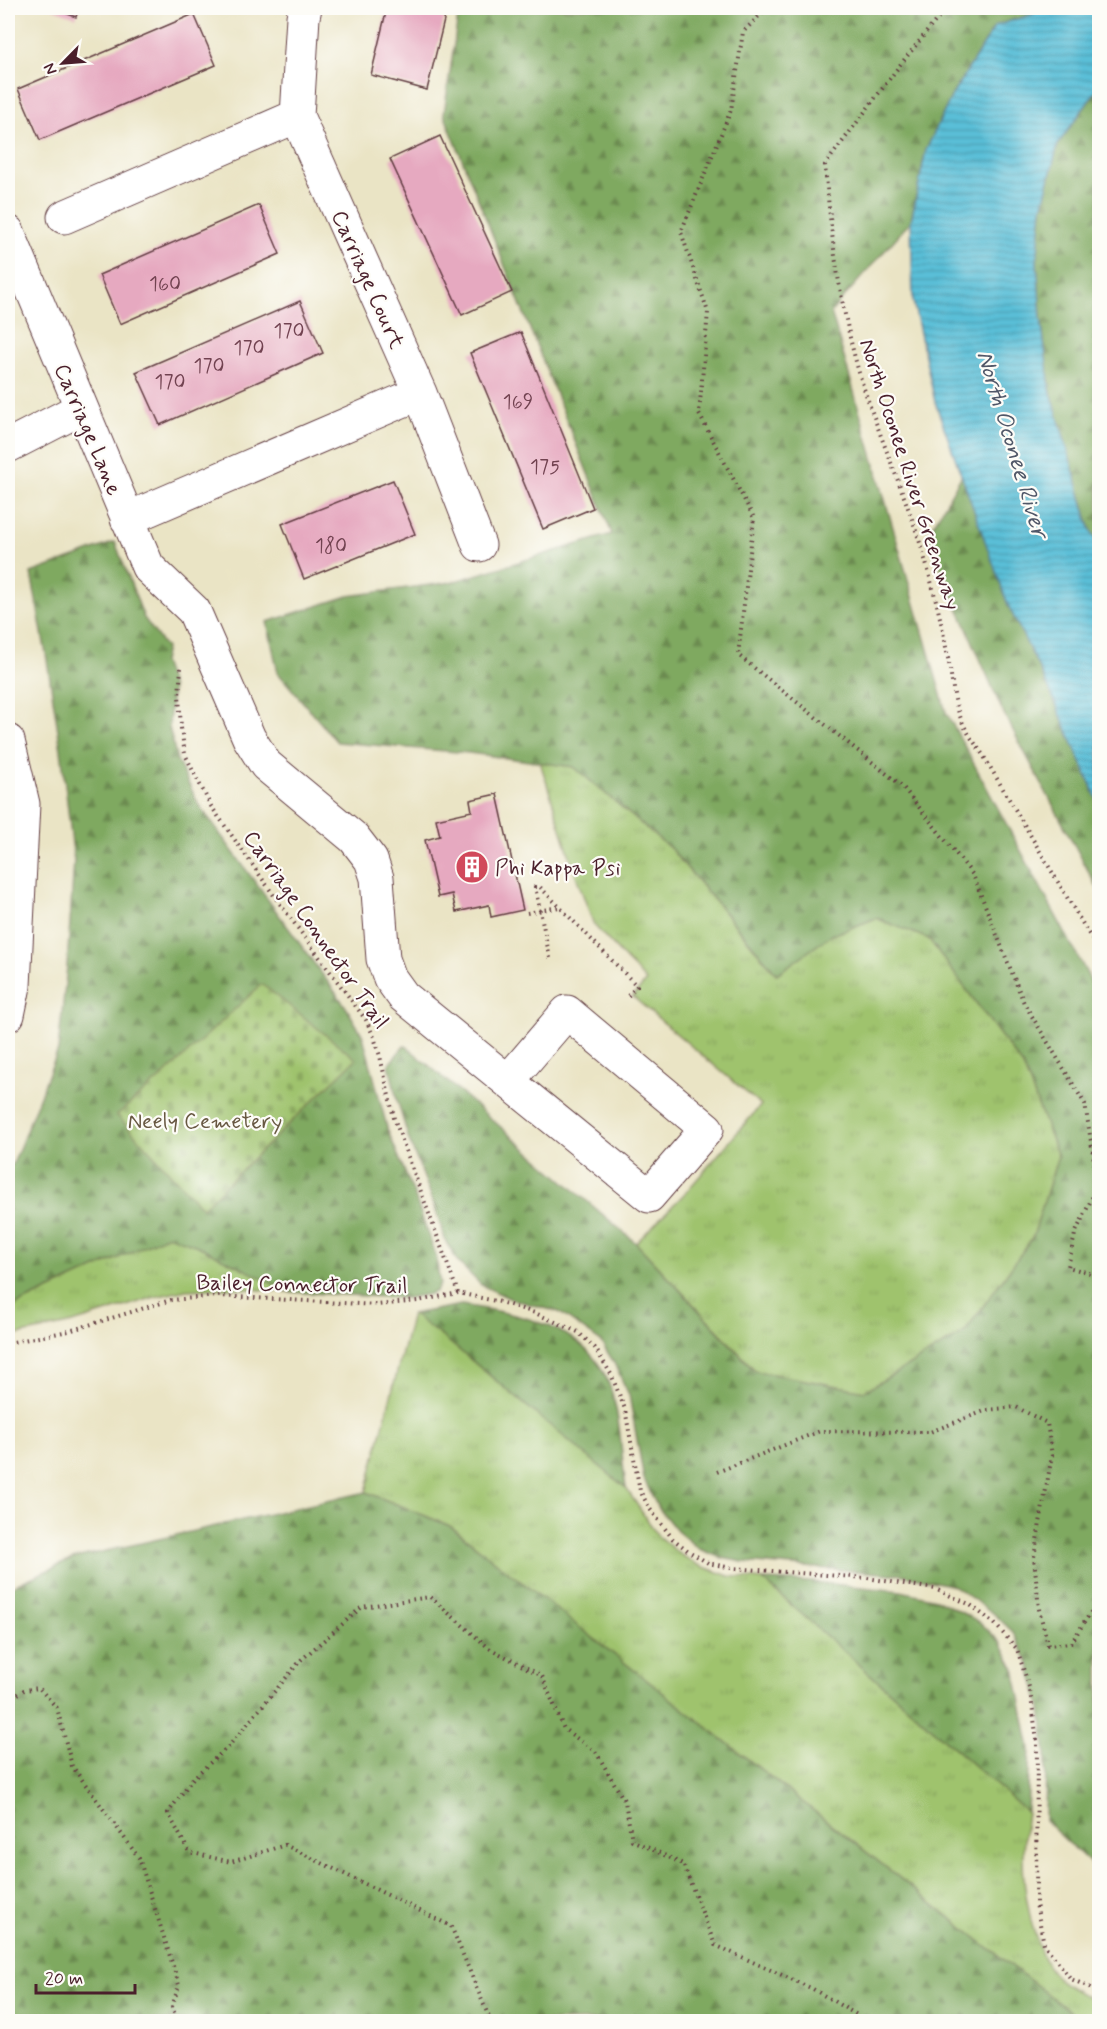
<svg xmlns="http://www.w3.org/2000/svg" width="1107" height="2029" font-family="Mynerve,sans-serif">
	<defs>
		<pattern id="grass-tufts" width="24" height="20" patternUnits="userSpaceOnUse" patternTransform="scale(1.5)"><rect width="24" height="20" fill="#9fc36d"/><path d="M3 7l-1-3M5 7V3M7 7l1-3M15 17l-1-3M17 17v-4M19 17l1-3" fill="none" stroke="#8aa75f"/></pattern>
		<pattern id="forest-firs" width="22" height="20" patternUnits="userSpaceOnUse" patternTransform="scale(1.5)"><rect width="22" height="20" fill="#7fa960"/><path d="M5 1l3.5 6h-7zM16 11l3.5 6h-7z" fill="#6a894f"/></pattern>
		<pattern id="cemetery-stones" width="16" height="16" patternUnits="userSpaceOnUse" patternTransform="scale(1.5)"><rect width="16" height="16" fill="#9fc36d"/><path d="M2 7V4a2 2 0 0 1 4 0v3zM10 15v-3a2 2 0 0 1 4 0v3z" fill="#8aa75f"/></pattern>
		<pattern id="water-rules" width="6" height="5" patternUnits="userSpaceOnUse" patternTransform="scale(1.5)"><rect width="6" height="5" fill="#5abfd8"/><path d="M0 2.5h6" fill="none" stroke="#4c9baf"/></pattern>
	</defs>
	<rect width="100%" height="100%" fill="#fdfcf7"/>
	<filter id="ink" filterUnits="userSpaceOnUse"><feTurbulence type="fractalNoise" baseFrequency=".0167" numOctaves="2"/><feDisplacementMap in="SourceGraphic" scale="12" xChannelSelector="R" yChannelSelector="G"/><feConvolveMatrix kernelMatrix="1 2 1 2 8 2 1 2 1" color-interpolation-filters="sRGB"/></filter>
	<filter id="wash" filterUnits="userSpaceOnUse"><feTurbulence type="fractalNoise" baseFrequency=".008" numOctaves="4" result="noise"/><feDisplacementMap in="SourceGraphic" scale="24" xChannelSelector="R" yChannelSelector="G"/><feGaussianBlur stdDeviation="1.35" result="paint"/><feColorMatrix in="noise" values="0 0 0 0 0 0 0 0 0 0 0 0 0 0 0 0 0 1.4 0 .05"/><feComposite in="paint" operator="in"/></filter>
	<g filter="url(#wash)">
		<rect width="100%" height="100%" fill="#eae4c5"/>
		<path fill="url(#grass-tufts)" stroke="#74714c" stroke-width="1.5" d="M540,762L574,767L671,849L776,974L830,936L876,918L929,939L1023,1066L1058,1156L1033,1237L964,1333L865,1391L756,1371L636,1243L686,1192L761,1105L633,997L646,981L594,925L576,876Z
			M168,1235L198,1246L290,1292L232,1288L186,1290L155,1297L73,1323L8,1337V1310L16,1305Z
			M412,1314L448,1341L626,1488L658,1536L681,1555L698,1565L729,1576L763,1580L1027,1812C1025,1827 1023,1843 1023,1858C1023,1890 1032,1937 1047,1965C1057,1983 1081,1995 1099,2000V2021H1082L450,1526L366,1492Z"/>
		<path fill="url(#forest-firs)" stroke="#646446" stroke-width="1.5" fill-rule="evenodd" d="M461,8H1041L1033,14L995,26L952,95L926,150L911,221L831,312L946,712L1099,996V1871L1045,1821L1046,1755L1041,1708L1029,1664L1013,1632L993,1613L954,1586L905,1575L743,1562L722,1558L699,1549L677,1531L657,1506L644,1479L629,1395L613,1361L601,1342L559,1312L511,1299L481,1285L458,1262L446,1242L430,1193L409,1140L396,1096L389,1064L405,1045L636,1243L755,1371L865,1391L964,1333L1033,1237L1058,1156L1023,1066L929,939L876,918L830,936L777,974L671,849L574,767L469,753L337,742L278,673L267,622L348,596L452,582L612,534L444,114L458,16Z
			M1099,87V548L1090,528L1050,389L1041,318L1037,262L1042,208L1058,144Z
			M962,475L1008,605L1052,695L1099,804V891L1002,710L927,536Z
			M115,542L144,618L166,648L163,662L172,688L169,727L177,760L199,805L346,1007L363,1036L388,1131L414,1194L436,1257L440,1284L436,1291L430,1294L406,1298L290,1292L198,1246L168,1235L16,1305L8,1310V1168L13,1164L58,1050L67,966L74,861L61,750L46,654L31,573ZM164,1075L202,1207L118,1115Z
			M461,1305C518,1314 589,1325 610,1387C621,1418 621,1455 626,1488L448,1341L412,1314Z
			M366,1492L450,1526L1082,2021H8V1588L75,1558Z
			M763,1580L813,1582L901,1591L936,1599L980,1622L1000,1642L1014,1668L1030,1748L1027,1812Z"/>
		<path fill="url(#cemetery-stones)" stroke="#74714c" stroke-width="1.5" d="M262,984L356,1059L202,1208L117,1115L164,1075Z"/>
		<path fill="url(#water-rules)" stroke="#526f82" stroke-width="1.5" d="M1041,8H1099V87L1058,144L1042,208L1037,262L1041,318L1050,389L1090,528L1099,548V804L1052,695L1008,605L935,402L913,301L911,221L926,150L952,95L995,26L1033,14Z"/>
		<g id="blocks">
			<path fill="#e6a9c0" d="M51,8H79L76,17Z
				M387,8H447L427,90L371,75Z
				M194,14L216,65L40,140L18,89Z
				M440,136L512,292L462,315L390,159Z
				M259,205L280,254L120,324L99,275Z
				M300,301L323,353L160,425L136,372Z
				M521,332L593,508L543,529L470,353Z
				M393,480L415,534L304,579L282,524Z
				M497,794L523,910L491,917L489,905L456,912L452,894L438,897L425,840L440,836L436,819L472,811L470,800Z"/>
		</g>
	</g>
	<g filter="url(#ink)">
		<use href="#blocks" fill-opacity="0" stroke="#623d42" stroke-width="1.5"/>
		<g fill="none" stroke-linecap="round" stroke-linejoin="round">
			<g stroke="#623d42" stroke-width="35">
				<path id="minor" d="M305,8L303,17L297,116L420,393L479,545
					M64,217L297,116
					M8,232L148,567L194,611L249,738L266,765L354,838L371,860L377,878L383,959L390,978L403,996L649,1196L707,1129L567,1012L508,1081
					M8,446L80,409
					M127,519L420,393
					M8,741L23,804L14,986L8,1015"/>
			</g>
			<path stroke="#623d42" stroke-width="4" stroke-dasharray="1.5 4.5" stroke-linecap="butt" d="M767,8L743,32L731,110L681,232L708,312L699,414L754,518L738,655L902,786L973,875L1024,1003L1085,1104L1098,1185L1075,1234L1068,1267L1100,1276
				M946,8L900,65L825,165C831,236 840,307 860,376C879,437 906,495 924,556C934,590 942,624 948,658C952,677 953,699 960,716C965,731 975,743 983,755L1100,953
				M181,668L179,695L181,728L185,754L196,777L211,806L280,904L366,1020L374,1037L380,1056L394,1118L458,1293
				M527,913L559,907
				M550,958L535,887H540L637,986L626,998
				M8,1343L69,1331L171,1300L219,1296L377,1305L418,1301L458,1293L500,1302L535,1313L578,1332L595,1348L611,1374L625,1409L640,1491L650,1509L673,1539L690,1552L708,1563L732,1568L867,1578L935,1589L969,1604L994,1623L1017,1649L1030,1690L1037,1741L1036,1904L1044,1944L1071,1979L1100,1992
				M717,1472L820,1431L930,1432L987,1410L1016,1407L1047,1423L1052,1455L1034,1557L1039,1609L1048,1645L1071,1643L1100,1598
				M8,1701L24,1690L39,1688L57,1708L72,1766L139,1858L179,1985L172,2007L178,2022
				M491,2022L451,1926L285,1845L231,1862L189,1852L168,1813L193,1778L228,1747L301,1660L362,1607L430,1597L489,1648L542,1676L564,1729L596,1752L625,1802L632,1840L683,1864L715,1945L813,1989L857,2015L864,2022"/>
			<use href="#minor" stroke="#fff" stroke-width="33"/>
		</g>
	</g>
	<defs>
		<g id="building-disc" transform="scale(1.725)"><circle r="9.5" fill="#d1495b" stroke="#fdfcf7"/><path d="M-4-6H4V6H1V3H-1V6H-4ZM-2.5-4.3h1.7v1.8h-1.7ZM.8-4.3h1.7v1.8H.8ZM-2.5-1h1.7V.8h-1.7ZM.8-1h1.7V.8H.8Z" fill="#fff"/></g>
	</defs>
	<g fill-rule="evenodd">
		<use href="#building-disc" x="472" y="867"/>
	</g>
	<g text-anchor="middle" stroke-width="4.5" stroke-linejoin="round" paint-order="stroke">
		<g font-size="20" fill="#714250">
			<text x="165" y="290">160</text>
			<text x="289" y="337">170</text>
			<text x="249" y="354">170</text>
			<text x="209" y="372">170</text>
			<text x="170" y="388">170</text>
			<text x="518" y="408">169</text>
			<text x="545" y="473">175</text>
			<text x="331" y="552">180</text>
		</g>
		<g font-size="22" fill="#4a1f2b" stroke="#fdfcf7">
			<text transform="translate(369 279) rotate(66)" y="8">Carriage Court</text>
			<text transform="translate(89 429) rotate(67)" y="8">Carriage Lane</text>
			<text transform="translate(911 474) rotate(72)" y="8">North Oconee River Greenway</text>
			<text transform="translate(317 929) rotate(55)" y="8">Carriage Connector Trail</text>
			<text transform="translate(302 1283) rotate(1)" y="8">Bailey Connector Trail</text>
		</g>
		<g font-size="22" fill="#4a1f2b" stroke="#fdfcf7" text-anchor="start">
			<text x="495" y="875">Phi Kappa Psi</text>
		</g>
		<g font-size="22" fill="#685842" stroke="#fdfcf7">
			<text x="205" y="1128">Neely Cemetery</text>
		</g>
		<g font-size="24" font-style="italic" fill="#505768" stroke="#fdfcf7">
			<text transform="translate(1013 444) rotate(73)" y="8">North Oconee River</text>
		</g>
	</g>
	<rect width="1107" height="2029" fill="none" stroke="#fdfcf7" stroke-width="30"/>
	<g transform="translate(63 63) rotate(245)" stroke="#fdfcf7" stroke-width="4.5" paint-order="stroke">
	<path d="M0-4.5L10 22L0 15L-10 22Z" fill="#4a1f2b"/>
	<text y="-9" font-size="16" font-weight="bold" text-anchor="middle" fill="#4a1f2b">N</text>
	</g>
	<path d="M36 1984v9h99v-9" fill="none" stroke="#4a1f2b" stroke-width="3"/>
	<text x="45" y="1984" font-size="18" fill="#4a1f2b" stroke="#fdfcf7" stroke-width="4.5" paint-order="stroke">20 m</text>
</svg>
